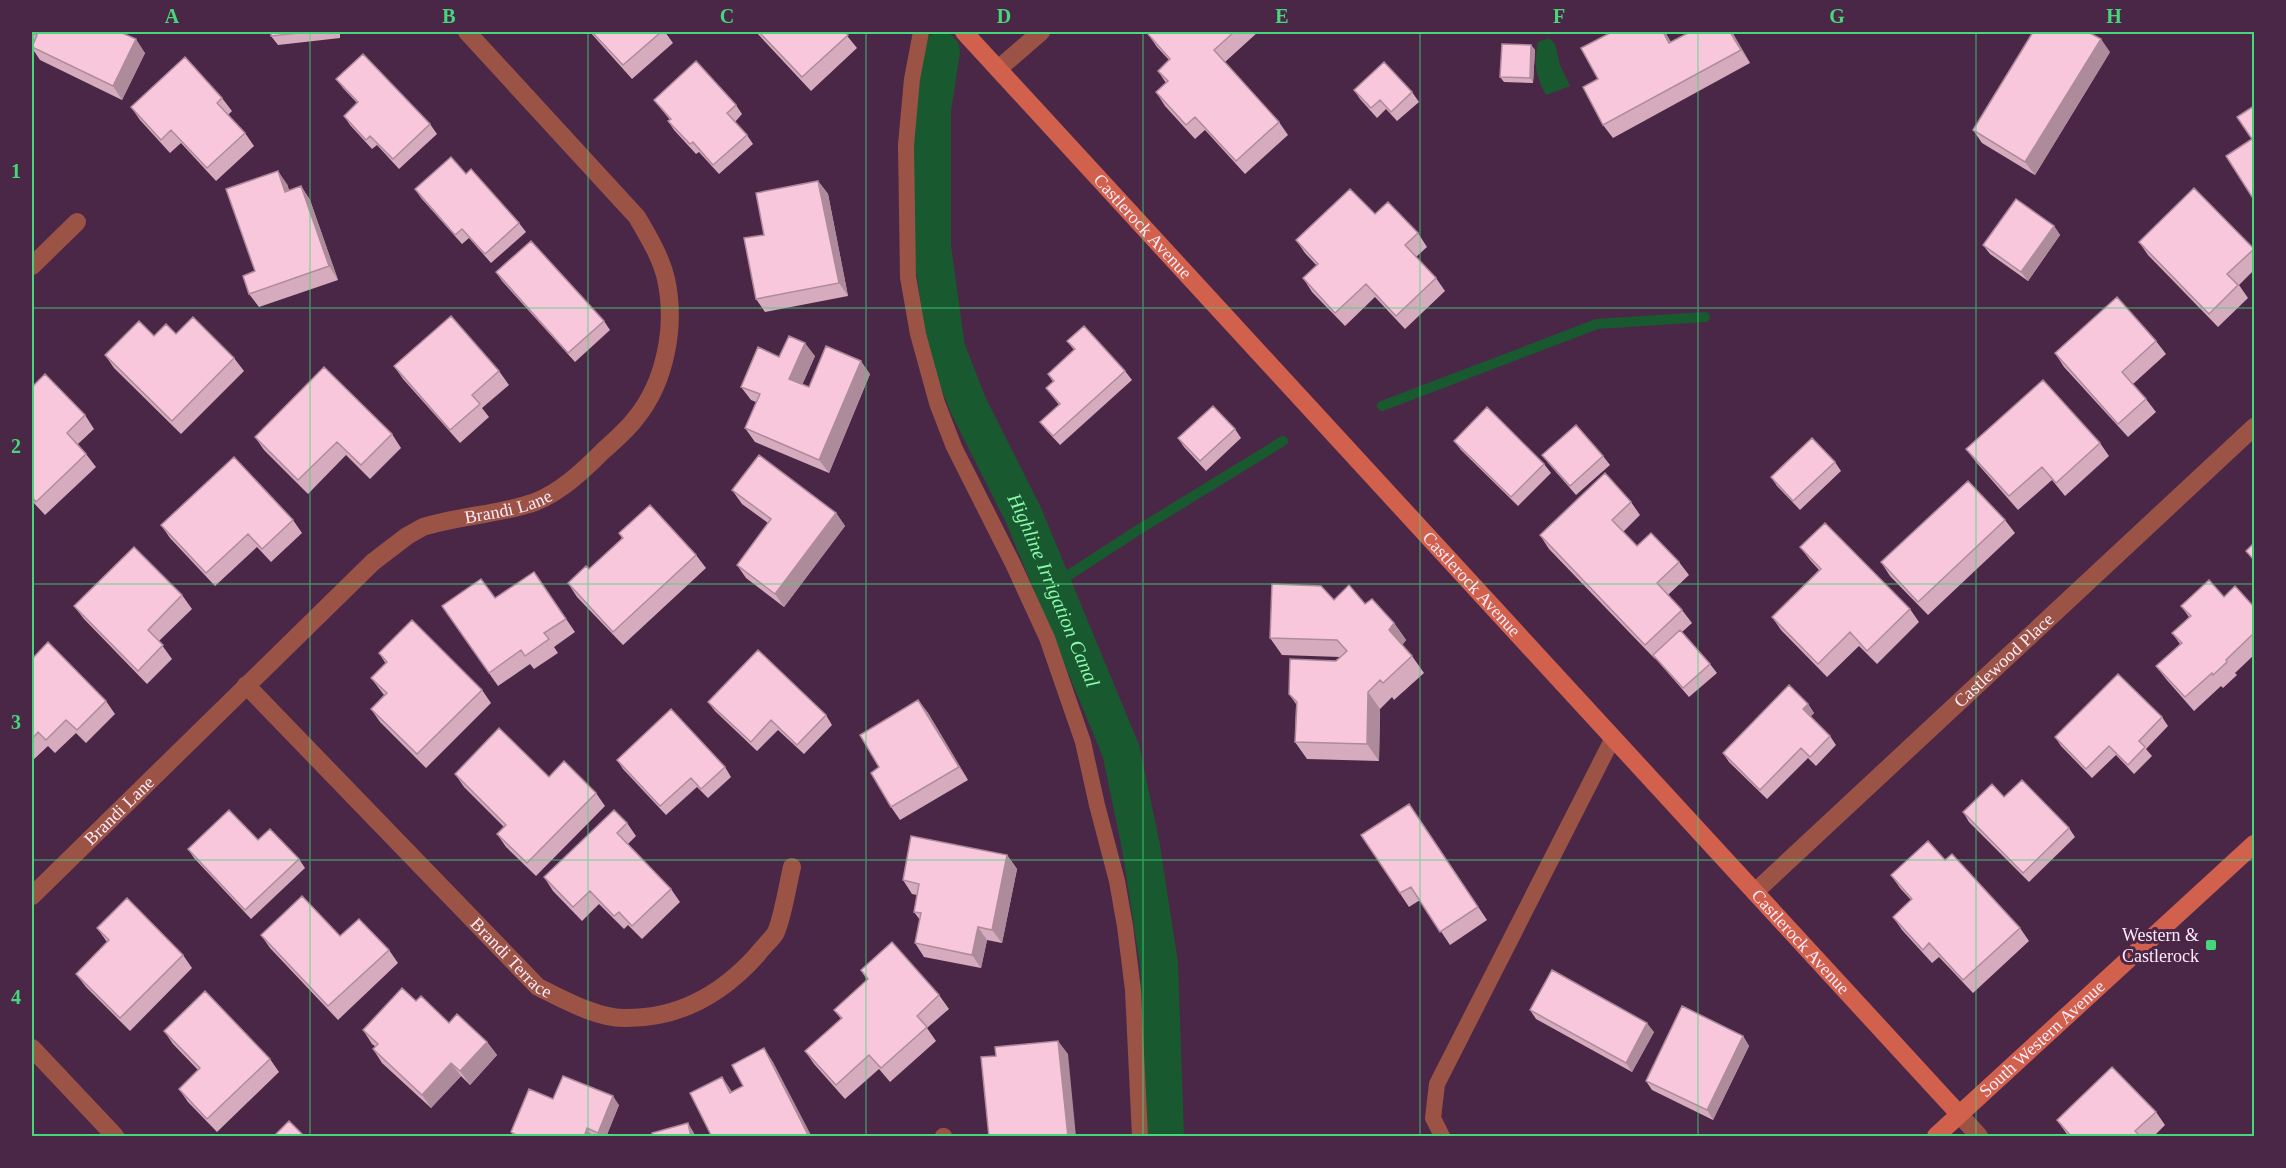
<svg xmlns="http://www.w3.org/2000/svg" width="2286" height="1168" font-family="Georgia,serif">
	<rect width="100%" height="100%" fill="#4b2747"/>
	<path fill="#18592f" d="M1549,38L1555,44L1560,65L1570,86L1546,95C1535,74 1534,65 1538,42Z"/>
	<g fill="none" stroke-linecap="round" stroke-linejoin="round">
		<path stroke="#18592f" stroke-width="10" d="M1382,406L1597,324L1705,317
			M1052,586L1135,532L1283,441"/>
		<path stroke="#18592f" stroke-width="38" id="s1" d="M941,51L932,110V247L946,348L968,405L1023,514L1121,751L1141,847L1159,964L1165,1136"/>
		<path stroke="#9b5346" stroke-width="16" d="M921,32L912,79L906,145L908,277L918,334L937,403L954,447L1013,564L1047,638L1083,742L1097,805L1117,881L1125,926L1133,990L1140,1136
			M943,1136H944
			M1442,1136L1433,1118L1437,1084L1613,738"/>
		<g stroke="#9b5346" stroke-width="18">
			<path d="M998,69L1041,32"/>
			<path d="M32,266L77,222"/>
			<path id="s2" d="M246,685L538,987C563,999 596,1018 624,1018C678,1019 722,994 757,955C762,948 770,941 775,934C782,922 788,883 792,867"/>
			<path id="s3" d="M1755,892L2254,427"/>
			<path id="s4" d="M32,896L373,562L407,536L423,527C458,516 502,514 535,502C561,492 584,470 604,450C615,440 627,430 636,418C666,381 676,325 666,279C661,257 648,236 637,217L467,32"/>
			<path d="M32,1048L115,1136"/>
			<path d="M1959,1114L1979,1136"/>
		</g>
		<g stroke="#d1604c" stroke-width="18">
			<path id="s5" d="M964,32L1959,1114"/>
			<path id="s6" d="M1936,1136L2254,844"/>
		</g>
	</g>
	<path fill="#d6abbd" d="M32,32H124L123,33L145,53L122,100L40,60L32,48L33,42L32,41Z
		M271,32H340V38L278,45L271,36Z
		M590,32H665L673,43L632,79Z
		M756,32H844L857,48L811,91Z
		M1151,32H1258L1225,62L1279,122L1288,135L1245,174L1205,130L1195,139L1165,106L1156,92L1166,83L1158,71L1169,60L1157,47L1148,34Z
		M1665,32L1671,42L1732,32L1750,63L1613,138L1603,125L1598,79Z
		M1531,45L1535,50L1533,83L1504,82L1500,77Z
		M2110,52L2035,175L1982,143L1973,130Z
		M336,79L430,124L437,134L399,169L377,145L372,149L350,125L344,116L357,103L343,88Z
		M1354,90L1412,92L1419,102L1397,121L1386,109L1377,118L1360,99Z
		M222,98L232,111L228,115L245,133L254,146L216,181L181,143L170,153L140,120L131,107Z
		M654,100L736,105L742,114L735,122L747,135L753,144L719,174L699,152L696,154L674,130L668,121L670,120Z
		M818,181L828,194L848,296L765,312L756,299L764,235Z
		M287,184L289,190L301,186L310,200L338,280L259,307L249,294L255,271Z
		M2194,188L2254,250V270L2239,285L2248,298L2218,327L2148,255L2139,242Z
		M415,189L519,223L526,232L491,263L469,238L462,244L421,198Z
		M1375,214L1418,233L1427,247L1416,257L1436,278L1445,291L1405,329L1375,297L1345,326L1312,292L1303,278L1317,266L1305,253L1296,240Z
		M2054,226L2060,235L2028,281L1990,254L1983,245Z
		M496,272L604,321L610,330L575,362L502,281Z
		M176,334L234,358L244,371L181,434L114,368L105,355L154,336Z
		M1067,341L1125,371L1132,380L1060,445L1047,431L1040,422L1059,405L1046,388L1053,382L1048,374L1074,350Z
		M2156,341L2166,354L2133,384L2146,399L2156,412L2128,437L2064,367L2055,353Z
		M815,356L802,385L809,387L870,374L829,473L755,442L745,428L756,402L751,400L741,387L779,357Z
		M394,366L499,371L509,385L482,408L489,417L460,443L403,379Z
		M32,387L85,415L94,429L78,444L86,454L96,467L45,515L32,501Z
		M1235,429L1241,438L1206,471L1184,447L1178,438Z
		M392,434L401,448L370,479L346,455L308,494L264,450L255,437Z
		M1454,441L1544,464L1551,473L1518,506L1461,450Z
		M2100,443L2109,456L2065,496L2052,480L2018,510L1976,462L1966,449Z
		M1542,455L1603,456L1610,465L1576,495L1549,464Z
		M1835,462L1841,471L1800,510L1777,486L1771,477Z
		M732,490L836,513L845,526L784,607L746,578L737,565L768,523L742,504Z
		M1631,502L1640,515L1623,532L1637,546L1679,562L1689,575L1668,595L1682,610L1692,623L1682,632L1710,664L1717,673L1689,697L1655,658V659L1549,549L1540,535Z
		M293,520L302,533L271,562L257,547L215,586L170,538L161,525Z
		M2005,520L2015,533L1928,615L1890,576L1881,562Z
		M619,533L696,555L706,568L623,645L577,597L568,583L589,569L622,538Z
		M1800,547L1910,609L1919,622L1877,664L1859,646L1827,677L1781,630L1772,617L1819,570L1810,560Z
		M534,572L575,632L554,647L558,653L534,669L530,664L498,686L442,606L495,598Z
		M182,595L192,609L159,641L172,659L147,684L84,619L74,606Z
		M2224,597L2254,607V655L2235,673L2237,675L2223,688L2221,686L2194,711L2166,679L2156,666L2180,644L2172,633L2189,617L2181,606Z
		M1334,600L1365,604L1394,623L1406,640L1402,645L1412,656L1424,673L1394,700L1392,697L1380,709L1379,761L1307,759L1295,742L1296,704L1289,694L1340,657L1282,655L1270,638Z
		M379,653L482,690L491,703L426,768L380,722L371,709L384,695L381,691L371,678L386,664Z
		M32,659L106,701L115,714L86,743L76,733L55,753L48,746L32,761Z
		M918,700L928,713L968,780L900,820L891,807Z
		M708,702L826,715L832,725L804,754L778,730L757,751L715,711Z
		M1808,704L1814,713L1810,717L1830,736L1836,745L1816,766L1808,758L1767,799L1729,762L1723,753Z
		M2162,717L2168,726L2146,749L2152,756L2134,774L2116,755L2092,778L2061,746L2055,737Z
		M617,760L725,767L731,777L708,798L697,787L666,815L623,769Z
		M455,774L549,777L596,793L605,806L536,876L506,847L497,834L504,827L464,787Z
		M2004,797L2069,828L2075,837L2029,882L1969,822L1963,812Z
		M1418,817L1487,920L1450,945L1420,900L1409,907L1361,835Z
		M627,823L636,836L628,844L671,889L680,902L642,939L628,925L624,929L599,904L582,921L553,891L544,877Z
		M258,840L299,859L305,868L251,919L194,858L188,849Z
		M1007,855L1017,869L1002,943L987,940L981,968L924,957L915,943L920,920L914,912L917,895L912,894L903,880Z
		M1945,860L2020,928L2029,941L1973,993L1939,957L1932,963L1902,930L1893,917L1911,900L1900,888L1891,875Z
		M97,928L183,955L192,968L130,1031L86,987L76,974L107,942Z
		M261,935L340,936L389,950L398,963L338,1020L270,948Z
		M861,970L939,995L949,1009L927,1028L936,1041L890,1082L879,1069L845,1099L814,1064L805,1051L841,1019L834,1010L867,980Z
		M416,1001L449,1023L487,1042L497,1055L470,1085L461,1076L431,1108L382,1063L373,1049L376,1047L372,1044L363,1030Z
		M1530,1010L1654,1032L1632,1072L1536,1019Z
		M164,1031L270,1059L279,1072L217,1132L188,1102L179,1089L198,1070L173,1044Z
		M1743,1036L1749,1046L1713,1120L1652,1090L1646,1081Z
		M553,1099L619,1105L606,1137H514L511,1132Z
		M2156,1112L2165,1125L2153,1137H2069L2057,1120Z"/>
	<path fill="#ae8b9a" d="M1663,32H1665L1679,56L1669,43Z
		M1730,32H1732L1750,63L1741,50Z
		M136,39L145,53L122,100L113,86Z
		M2101,39L2110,52L2035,175L2025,162Z
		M1531,45L1535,50L1533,83L1530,78Z
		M278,171L287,184L294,205L285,192Z
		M818,181L828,194L848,296L839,283Z
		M301,186L310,200L338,280L329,266Z
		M2054,226L2060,235L2028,281L2021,272Z
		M805,343L815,356L799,392L789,379Z
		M861,361L870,374L829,473L819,460Z
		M836,513L845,526L784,607L775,594Z
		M1394,623L1406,640L1401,647L1389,630Z
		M1368,692L1380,709L1379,761L1367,744Z
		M918,700L928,713L968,780L959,767Z
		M1808,704L1814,713L1809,718L1803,709Z
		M1007,855L1017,869L1002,943L992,930Z
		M978,927L987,940L981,968L972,955Z
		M1647,1023L1654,1032L1632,1072L1626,1063Z
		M1743,1036L1749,1046L1713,1120L1707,1110Z
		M1058,1041L1068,1054L1076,1137H1068Z
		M487,1042L497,1055L470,1085L460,1071Z
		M764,1048L773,1062L812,1137H809Z
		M451,1063L461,1076L431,1108L422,1095Z
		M722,1077L731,1090L739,1107L730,1093Z
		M613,1096L619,1105L606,1137H600L598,1133Z
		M688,1123L694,1133L695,1137H691Z
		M587,1128L593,1137H584Z"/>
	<path fill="#f9c7dc" stroke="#ae8b9a" stroke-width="1.5" d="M32,32H120L136,39L113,86L32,47L37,35Z
		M271,32H309L271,36Z
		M592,32H661L623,65Z
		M759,32H844L848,35L802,77Z
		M1151,32H1234L1214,50L1279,122L1236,161L1195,117L1186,125L1156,92L1168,81L1158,71L1170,59L1148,34Z
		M1612,32H1663L1669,43L1690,32H1730L1741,50L1603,125L1583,87L1598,79L1581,48Z
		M2033,32H2088L2101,39L2025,162L1973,130Z
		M1502,44L1531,45L1530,78L1500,77Z
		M363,54L430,124L393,159L370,136L366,140L344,116L358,102L336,79Z
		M185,57L222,98L217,103L245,133L207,168L171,130L161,140L131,107Z
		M696,61L736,105L727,113L747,135L713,165L693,142L690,144L668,121L671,119L654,100Z
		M1384,62L1412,92L1391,112L1380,100L1371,108L1354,90Z
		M2254,106V200L2226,156L2252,139L2237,117Z
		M451,157L466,174L471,169L519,223L485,254L462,229L455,235L415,189Z
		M278,171L285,192L301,186L329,266L249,294L243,276L255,271L226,189Z
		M818,181L839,283L756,299L744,238L764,235L756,193Z
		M2194,188L2254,249L2227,274L2238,285L2209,314L2139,242Z
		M1350,189L1375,214L1388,202L1418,233L1405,245L1436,278L1396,316L1366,284L1335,313L1303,278L1318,264L1296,240Z
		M2016,199L2054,226L2021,272L1983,245Z
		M531,241L604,321L568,353L496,272Z
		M2117,297L2156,341L2122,372L2146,399L2118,424L2055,353Z
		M451,316L499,371L472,395L480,404L450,430L394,366Z
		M193,317L234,358L172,421L105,355L139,321L154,336L166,324L176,334Z
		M1084,326L1125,371L1053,436L1040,422L1060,404L1046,388L1054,381L1048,374L1075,349L1067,341Z
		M789,336L805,343L789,379L809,387L826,346L861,361L819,460L745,428L760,394L741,387L758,347L779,357Z
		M324,367L392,434L361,465L337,442L298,480L255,437Z
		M45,374L85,415L67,433L86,454L36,502L32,497V387Z
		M2043,380L2100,443L2056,483L2042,467L2009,496L1966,449Z
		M1213,406L1235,429L1200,461L1178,438Z
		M1487,407L1544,464L1511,497L1454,441Z
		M1576,425L1603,456L1570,486L1542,455Z
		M1812,438L1835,462L1793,501L1771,477Z
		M759,455L836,513L775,594L737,565L771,519L732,490Z
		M234,457L293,520L262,549L248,534L206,573L161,525Z
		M1605,473L1631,502L1612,520L1637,546L1651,533L1679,562L1657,583L1682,610L1645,645L1540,535Z
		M1968,481L2005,520L1918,602L1881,562Z
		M650,505L696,555L613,632L568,583L586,566L589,569L623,538L619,533Z
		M1825,523L1910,609L1867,651L1850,632L1818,664L1772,617L1821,569L1800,547Z
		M2254,543V560L2246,551Z
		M134,547L182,595L148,630L163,645L138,671L74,606Z
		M534,572L566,619L544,633L549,639L525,656L521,650L489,673L442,606L481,579L495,598Z
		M2209,580L2224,597L2235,586L2254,607V633L2226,660L2227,662L2213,675L2212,673L2185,697L2156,666L2182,643L2172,633L2191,616L2181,606Z
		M1272,584L1321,586L1334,600L1349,585L1365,604L1372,599L1394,623L1389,630L1412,656L1383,683L1380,680L1368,692L1367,744L1295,742L1297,702L1289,694L1290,659L1336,661L1347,651L1337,640L1270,638Z
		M412,620L482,690L417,754L371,709L387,693L371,678L387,662L379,653Z
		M1680,630L1710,664L1683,688L1653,655Z
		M48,642L106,701L77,730L66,720L46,740L38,732L32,739V659Z
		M758,650L826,715L797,745L771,720L751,742L708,702Z
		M2118,674L2162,717L2139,741L2145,747L2128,765L2109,746L2086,769L2055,737Z
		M1789,685L1808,704L1803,709L1830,736L1810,757L1801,748L1760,790L1723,753Z
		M918,700L959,767L891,807L871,773L879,767L860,735Z
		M671,709L725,767L701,789L691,778L660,806L617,760Z
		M499,728L549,777L564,761L596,793L527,863L497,834L506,825L455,774Z
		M2022,780L2069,828L2023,873L1963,812L1992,784L2004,797Z
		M1409,804L1478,907L1440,932L1411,887L1400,893L1361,835Z
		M229,810L258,840L270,829L299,859L245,910L188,849Z
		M614,810L627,823L617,833L671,889L632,926L619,912L614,916L590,891L573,907L544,877Z
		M911,836L1007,855L992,930L978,927L972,955L915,943L921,913L914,912L919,884L903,880Z
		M1928,841L1945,860L1952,854L2020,928L1963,980L1929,943L1923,950L1893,917L1912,899L1891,875Z
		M302,896L340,936L359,919L389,950L328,1006L261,935Z
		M127,898L183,955L120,1018L76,974L109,940L97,928Z
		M892,942L939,995L917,1016L927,1027L881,1068L869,1055L836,1085L805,1051L842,1018L834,1010L868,979L861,970Z
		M1552,970L1647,1023L1626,1063L1530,1010Z
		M402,988L416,1001L421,996L449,1023L457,1014L487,1042L460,1071L451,1063L422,1095L373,1049L378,1044L363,1030Z
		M205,991L270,1059L207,1119L179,1089L200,1068L164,1031Z
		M1682,1006L1743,1036L1707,1110L1646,1081Z
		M1058,1041L1068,1137H989L981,1057L996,1056L995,1047Z
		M764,1048L809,1137H712L690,1093L722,1077L730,1093L743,1086L732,1065Z
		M2112,1067L2156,1112L2135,1131L2141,1137H2072L2057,1120Z
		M563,1076L613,1096L598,1133L587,1128L584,1137H515L516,1135L511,1132L529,1089L553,1099Z
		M289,1121L305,1137H273Z
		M688,1123L691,1137H653L652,1133Z"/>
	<path fill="none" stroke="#46d77a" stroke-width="1.5" stroke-opacity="0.55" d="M310,32V1136M588,32V1136M866,32V1136M1143,32V1136M1420,32V1136M1698,32V1136M1976,32V1136M32,308H2254M32,584H2254M32,860H2254"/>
	<rect fill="#46d77a" stroke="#4b2747" stroke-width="2" x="2205" y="939" width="12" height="12" rx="3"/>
	<g text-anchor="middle" stroke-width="6" stroke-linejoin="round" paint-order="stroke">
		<g font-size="18" fill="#fdeafa" stroke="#4b2747">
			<text dy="6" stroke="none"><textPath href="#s5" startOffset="264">Castlerock Avenue</textPath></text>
			<text dy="6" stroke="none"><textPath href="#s4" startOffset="626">Brandi Lane</textPath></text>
			<text dy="6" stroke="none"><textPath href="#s5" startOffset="750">Castlerock Avenue</textPath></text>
			<text dy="6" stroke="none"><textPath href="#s3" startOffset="340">Castlewood Place</textPath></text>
			<text dy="6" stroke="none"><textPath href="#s4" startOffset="122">Brandi Lane</textPath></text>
			<text dy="6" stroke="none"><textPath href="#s5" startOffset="1236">Castlerock Avenue</textPath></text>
			<text dy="6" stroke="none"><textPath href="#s2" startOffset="381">Brandi Terrace</textPath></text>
			<text dy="6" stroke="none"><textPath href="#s6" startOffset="144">South Western Avenue</textPath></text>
		</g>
		<g font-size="18" fill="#fdeafa" stroke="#4b2747" text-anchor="end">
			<text x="2199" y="941">Western &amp;<tspan x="2199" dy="21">Castlerock</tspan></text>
		</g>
		<g font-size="20" font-style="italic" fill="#8cfaab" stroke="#4b2747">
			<text dy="7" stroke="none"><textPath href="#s1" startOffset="564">Highline Irrigation Canal</textPath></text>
		</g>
	</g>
	<rect width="2286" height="1168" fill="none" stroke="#4b2747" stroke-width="66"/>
	<rect x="33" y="33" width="2220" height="1102" fill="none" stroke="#46d77a" stroke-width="2"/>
	<g font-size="20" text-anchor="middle" font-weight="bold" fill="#46d77a">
		<text x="172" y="23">A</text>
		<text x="449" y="23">B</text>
		<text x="727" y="23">C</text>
		<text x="1004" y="23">D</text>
		<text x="1282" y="23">E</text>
		<text x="1559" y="23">F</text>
		<text x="1837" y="23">G</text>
		<text x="2114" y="23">H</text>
		<text x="16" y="178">1</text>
		<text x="16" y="453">2</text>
		<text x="16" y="729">3</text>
		<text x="16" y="1004">4</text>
	</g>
</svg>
